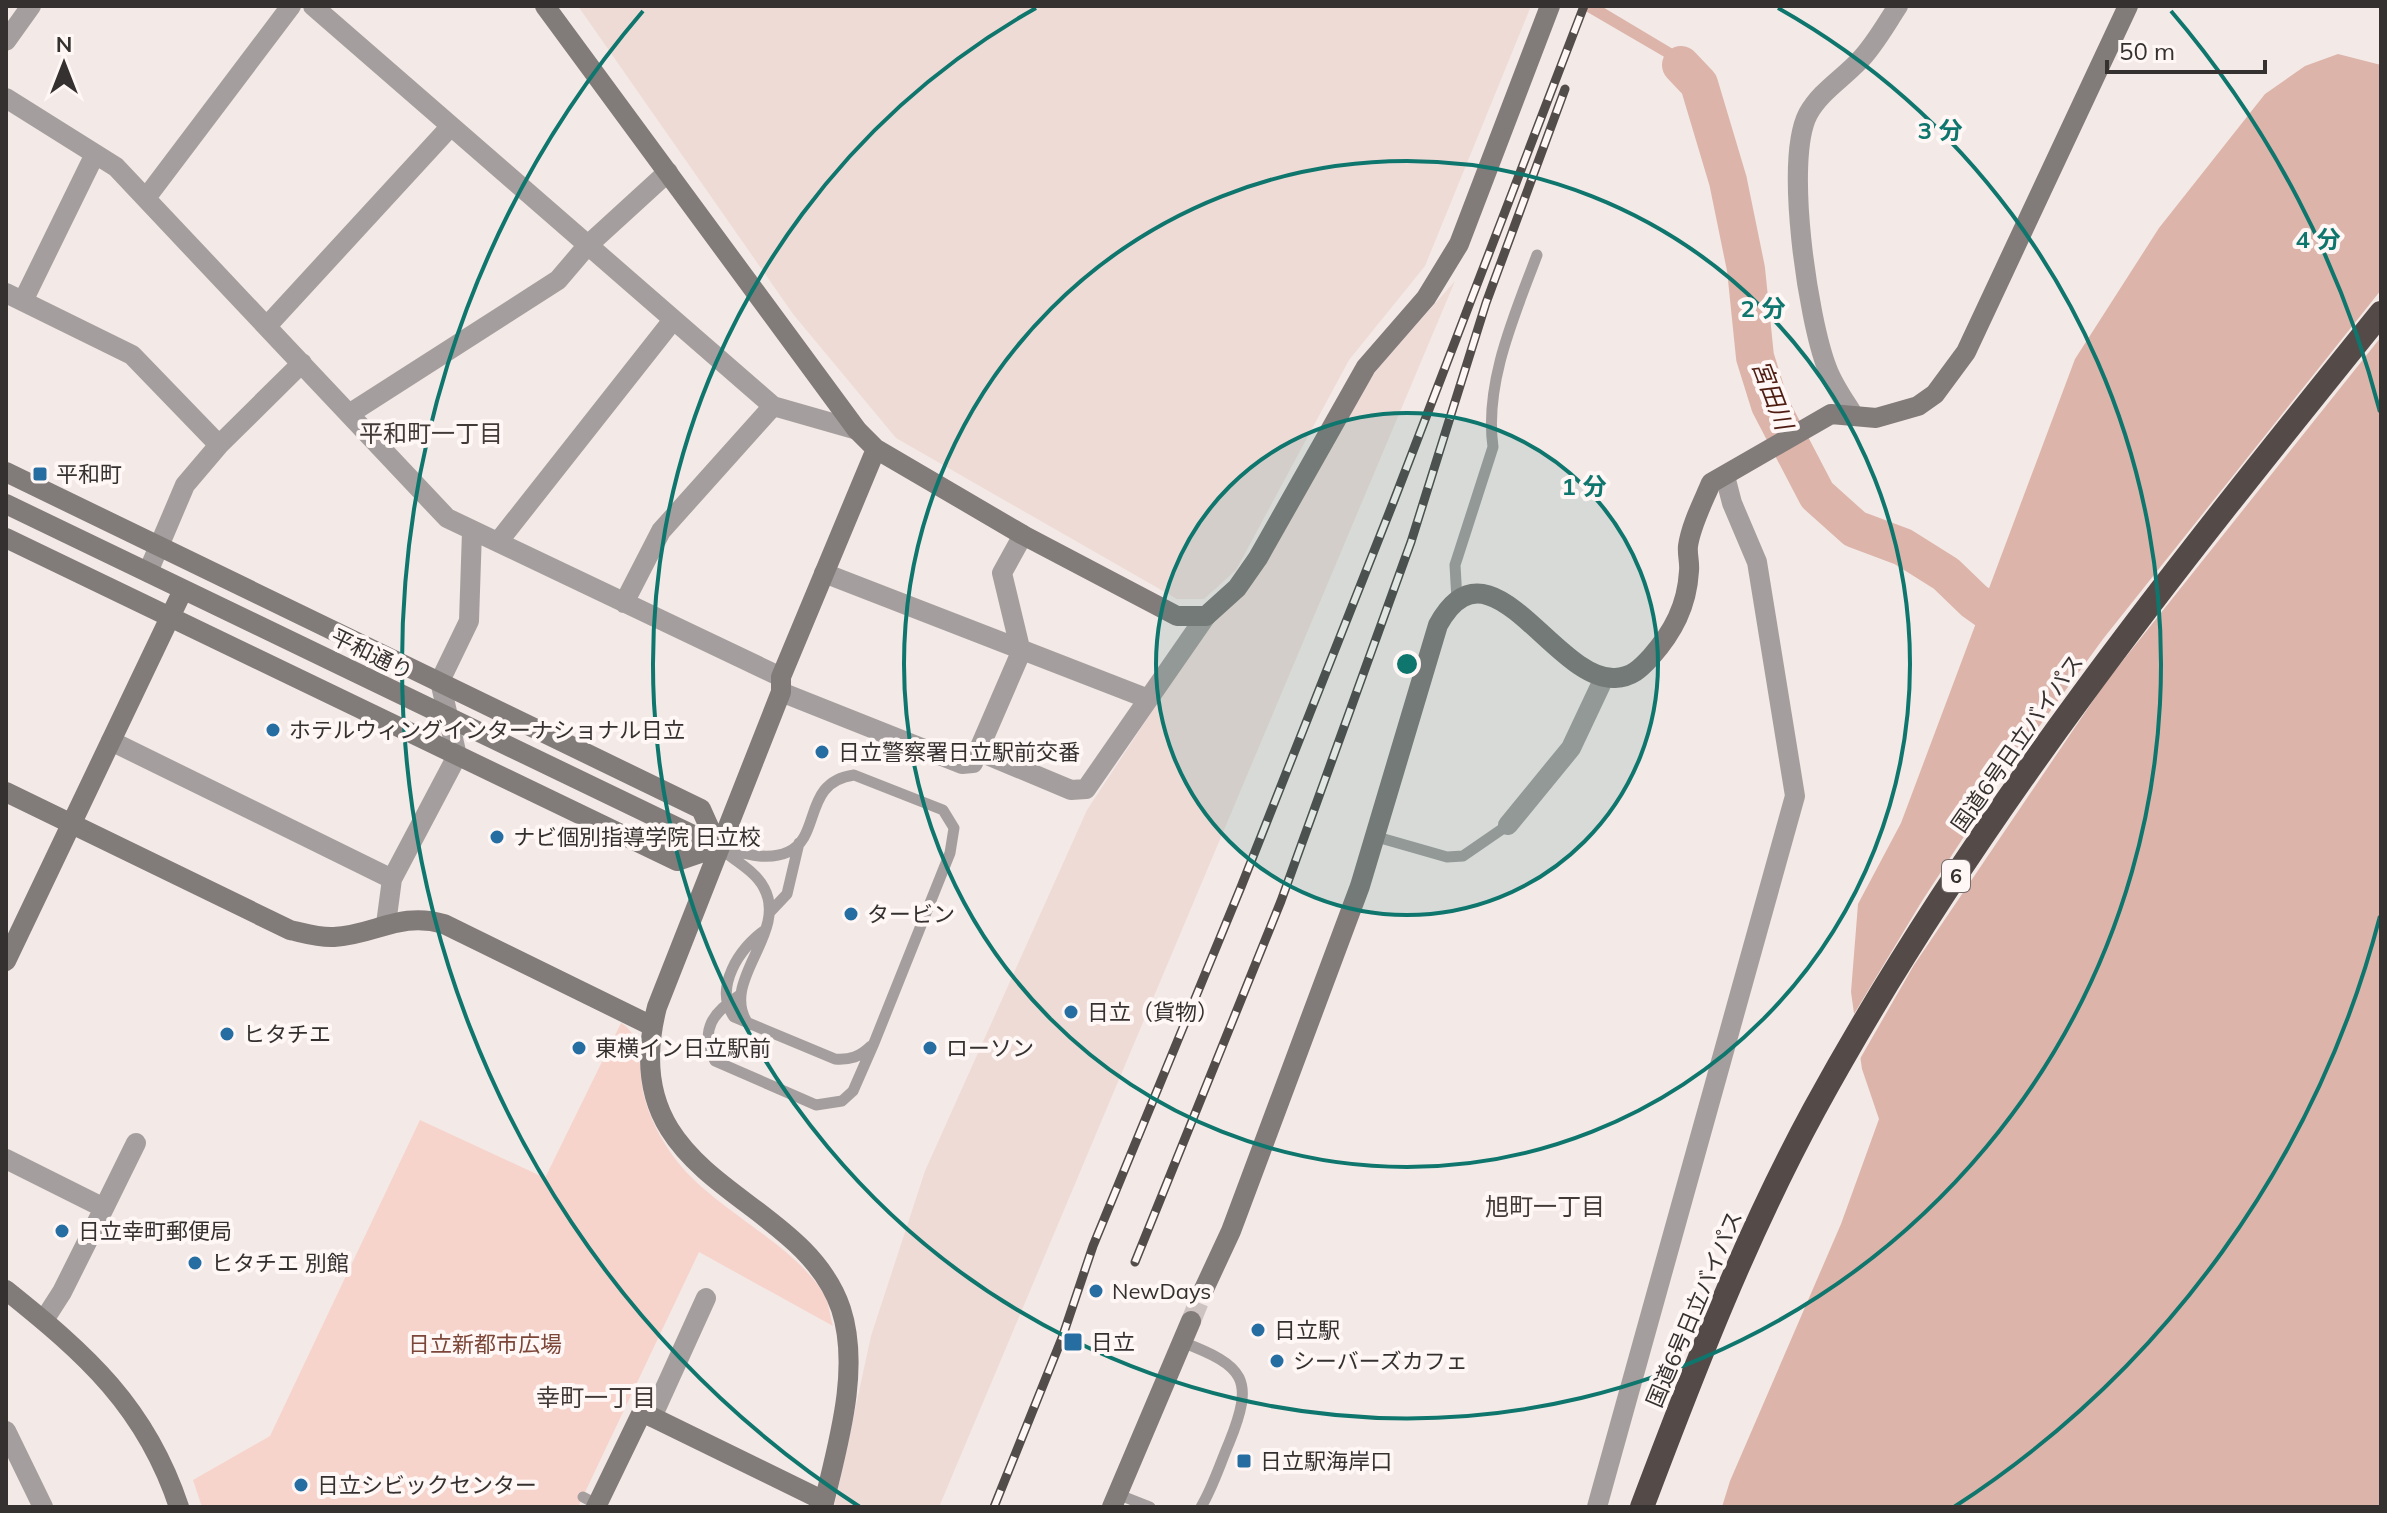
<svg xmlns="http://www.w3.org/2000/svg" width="2387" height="1513" font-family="Mulish,'Noto Sans JP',sans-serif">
	<rect width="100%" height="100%" fill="#f3e9e6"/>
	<path fill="#eedbd6" d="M578,6H1531L1425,266L1349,360L1236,570L1204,599H1177L896,438L793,314Z
		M1455,281L939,1507H834L871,1336L925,1171L1087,810L1378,368Z"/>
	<path fill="#f7d4cb" d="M621,1023C644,1035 638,1074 644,1096C649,1116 660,1138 673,1156C711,1209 794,1242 825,1296C829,1304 830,1317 833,1326L699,1252L578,1507H202L193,1480L270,1436L420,1120L545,1178Z"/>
	<path fill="#dcb4aa" d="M1577,6H1601L1673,49L1706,80L1715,106L1700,111L1692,87L1673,62Z
		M2338,54L2381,65V1507H1722L1730,1481L1841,1224L1879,1119L1862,1069L1851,992L1858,904L1901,823L2075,359L2159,228L2265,94L2305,66Z"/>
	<path fill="#f3e9e6" d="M2381,290V337L2105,683L1914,965L1857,1064L1851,1019L1922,901L2008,769L2103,639Z"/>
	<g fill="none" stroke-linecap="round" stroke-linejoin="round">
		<path stroke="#dcb4aa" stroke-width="38" d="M1681,65L1699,84L1728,181L1746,269L1755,357L1770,405L1817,495L1855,529L1903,547L1946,574L1974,601L2023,636"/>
		<path stroke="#cdc4c2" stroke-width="20" stroke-dasharray="20 10" stroke-linecap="butt" d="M1191,1321L1204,1289"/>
		<path stroke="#a49f9e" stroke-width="11" d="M1457,600L1455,565L1493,447C1484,383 1515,314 1537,255
			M1377,837L1447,857L1463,856L1508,825
			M718,847C740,852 766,862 788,852C822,837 802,782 854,775L943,810L954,828L950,853L874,1043L853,1091L842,1101L816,1105L715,1061C699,1030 713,1012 740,995
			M722,850C736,861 756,872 764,888C789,934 717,982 749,1025
			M770,912L787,894L799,843
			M765,930C740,947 713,988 734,1017L835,1059C850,1060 860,1057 871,1046
			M1182,1342C1245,1366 1255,1379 1229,1443C1220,1464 1213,1487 1201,1507
			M1117,1494L1150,1507
			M583,1497L598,1505"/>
		<path stroke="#a49f9e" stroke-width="20" d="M313,6L773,406L857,430
			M6,41L31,6
			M6,98L116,167L447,518L781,677
			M146,198L291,6
			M6,293L132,355L219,445
			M23,301L95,154
			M267,326L451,126
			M349,414L558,280L587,246L668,172
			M1854,416C1845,401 1833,385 1827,368C1808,319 1784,160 1808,114C1820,92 1842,79 1859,61C1874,46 1886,24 1898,6
			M498,542L673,320
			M148,572L185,485L219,445L302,363
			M824,573L1146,698
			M624,603L661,531L773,406
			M781,692L962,764L973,763L1021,652L1002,573L1023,535
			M111,741L392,879L386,924
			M980,752L1071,790L1086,789L1206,616
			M1508,825L1571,748L1604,678
			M392,879L457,756L440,681L469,621L472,531
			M6,1159L104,1208L62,1292L44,1320
			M104,1208L136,1143
			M652,1417L706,1298
			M6,1431L43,1507
			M1597,1507L1795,796L1757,562L1732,503L1725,476"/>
		<path stroke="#817b79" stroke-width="20" d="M545,6L857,430L876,449L1023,535L1177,616H1206L1237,588L1258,558L1366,367L1426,298L1459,244L1550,6
			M6,472L701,809L718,847
			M6,504L718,847
			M6,538L677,861L718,847
			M6,792L290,930C304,933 319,938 334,937C375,935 400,911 444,924L652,1026
			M6,961L183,590
			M1204,1289L1231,1231L1360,886L1438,625C1490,530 1554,681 1615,678C1632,677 1640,669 1651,657C1673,632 1687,606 1689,571C1690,563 1687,554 1688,546C1691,525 1703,502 1711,483L1831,414L1876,418L1918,406L1935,394L1966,352L2128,6
			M6,1290C86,1354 146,1407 179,1507
			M596,1507L642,1412L824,1501
			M823,1507C837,1447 861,1370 841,1309C801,1190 611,1185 657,1007L781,692V677L876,449
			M1112,1507L1191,1321"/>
		<path stroke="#544b49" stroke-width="24" d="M1642,1507C1693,1372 1745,1237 1814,1110C1971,822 2176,567 2381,313"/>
		<g stroke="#524d4b" stroke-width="9">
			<path id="rail" d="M1135,1262L1281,901L1411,542L1486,303L1565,89
				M994,1507L1062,1338L1093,1246L1241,887L1393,503L1584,6"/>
		</g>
		<use href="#rail" stroke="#fff7f5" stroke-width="6" stroke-dasharray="18" stroke-linecap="butt"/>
	</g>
	<circle cx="1407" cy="664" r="251" fill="#0f766e" fill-opacity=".12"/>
	<g fill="none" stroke="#0f766e" stroke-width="4">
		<circle cx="1407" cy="664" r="251"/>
		<circle cx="1407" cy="664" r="503"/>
		<path d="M1778 8A754 754 0 1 1 1036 8"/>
		<path d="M2380 916A1005 1005 0 0 1 1954 1507M860 1507A1005 1005 0 0 1 643 11M2171 11A1005 1005 0 0 1 2380 412"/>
	</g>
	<g fill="#266da1" stroke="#fff7f5" stroke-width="3">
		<rect x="32" y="466" width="16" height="16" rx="4"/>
		<circle cx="273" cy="730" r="8"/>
		<circle cx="822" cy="752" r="8"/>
		<circle cx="497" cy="837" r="8"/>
		<circle cx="851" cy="914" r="8"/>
		<circle cx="1071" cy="1012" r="8"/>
		<circle cx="227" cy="1034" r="8"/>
		<circle cx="579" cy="1048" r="8"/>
		<circle cx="930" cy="1048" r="8"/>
		<circle cx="62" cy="1231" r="8"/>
		<circle cx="195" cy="1263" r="8"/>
		<circle cx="1096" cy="1291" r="8"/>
		<circle cx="1258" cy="1330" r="8"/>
		<rect x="1063" y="1332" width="20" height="20" rx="4"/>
		<circle cx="1277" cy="1361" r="8"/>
		<rect x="1236" y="1453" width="16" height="16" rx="4"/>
		<circle cx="301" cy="1485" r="8"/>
	</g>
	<g text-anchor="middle" stroke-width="8" stroke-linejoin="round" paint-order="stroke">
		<rect fill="#fff7f5" stroke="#726c6b" stroke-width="2" x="1942" y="860" width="28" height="32" rx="6"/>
		<g font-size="20" font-weight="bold" fill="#353130">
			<text x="1956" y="883">6</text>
		</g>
		<g font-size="22" fill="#353130" stroke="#fff7f5" text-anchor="start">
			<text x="56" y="482">平和町</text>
			<text x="289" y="738">ホテルウィングインターナショナル日立</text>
			<text x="838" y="760">日立警察署日立駅前交番</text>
			<text x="513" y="845">ナビ個別指導学院 日立校</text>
			<text x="867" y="922">タービン</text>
			<text x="1087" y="1020">日立（貨物）</text>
			<text x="243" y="1042">ヒタチエ</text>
			<text x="595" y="1056">東横イン日立駅前</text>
			<text x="946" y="1056">ローソン</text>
			<text x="78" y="1239">日立幸町郵便局</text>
			<text x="211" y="1271">ヒタチエ 別館</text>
			<text x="1112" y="1299">NewDays</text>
			<text x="1274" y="1338">日立駅</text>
			<text x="1091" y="1350">日立</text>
			<text x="1293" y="1369">シーバーズカフェ</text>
			<text x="1260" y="1469">日立駅海岸口</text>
			<text x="317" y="1493">日立シビックセンター</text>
		</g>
		<g font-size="22" fill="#353130" stroke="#fff7f5">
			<text transform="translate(372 654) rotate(26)" y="8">平和通り</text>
			<text transform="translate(2017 743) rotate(-55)" y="8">国道6号日立バイパス</text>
			<text transform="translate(1694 1309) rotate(-67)" y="8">国道6号日立バイパス</text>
		</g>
		<g font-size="22" fill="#7c4639" stroke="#fff7f5">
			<text x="485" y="1352">日立新都市広場</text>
		</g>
		<g font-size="24" font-style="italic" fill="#4e1c11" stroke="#fff7f5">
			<text transform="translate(1772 395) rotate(69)" y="8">宮田川</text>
		</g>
		<g font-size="24" fill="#413a37" stroke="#fff7f5">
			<text x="431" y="442">平和町一丁目</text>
			<text x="1545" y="1215">旭町一丁目</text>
			<text x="596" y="1406">幸町一丁目</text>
		</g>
	</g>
	<circle cx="1407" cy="664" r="12" fill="#0f766e" stroke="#fff7f5" stroke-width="4"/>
	<g font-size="24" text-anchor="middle" font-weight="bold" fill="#0f766e" stroke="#fff7f5" stroke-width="8" stroke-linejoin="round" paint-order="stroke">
		<text x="1940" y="139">3 分</text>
		<text x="2318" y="248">4 分</text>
		<text x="1763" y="317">2 分</text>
		<text x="1584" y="495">1 分</text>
	</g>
	<rect width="2387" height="1513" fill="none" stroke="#353130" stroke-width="16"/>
	<g transform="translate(64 64)" stroke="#fff7f5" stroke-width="6" paint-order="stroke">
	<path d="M0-6L14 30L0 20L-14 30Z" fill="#353130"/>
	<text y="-12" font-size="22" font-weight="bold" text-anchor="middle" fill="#353130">N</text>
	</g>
	<path d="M2107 60v12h158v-12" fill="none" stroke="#353130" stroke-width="4"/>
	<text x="2119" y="60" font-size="24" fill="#353130" stroke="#fff7f5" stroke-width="6" paint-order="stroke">50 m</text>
</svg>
